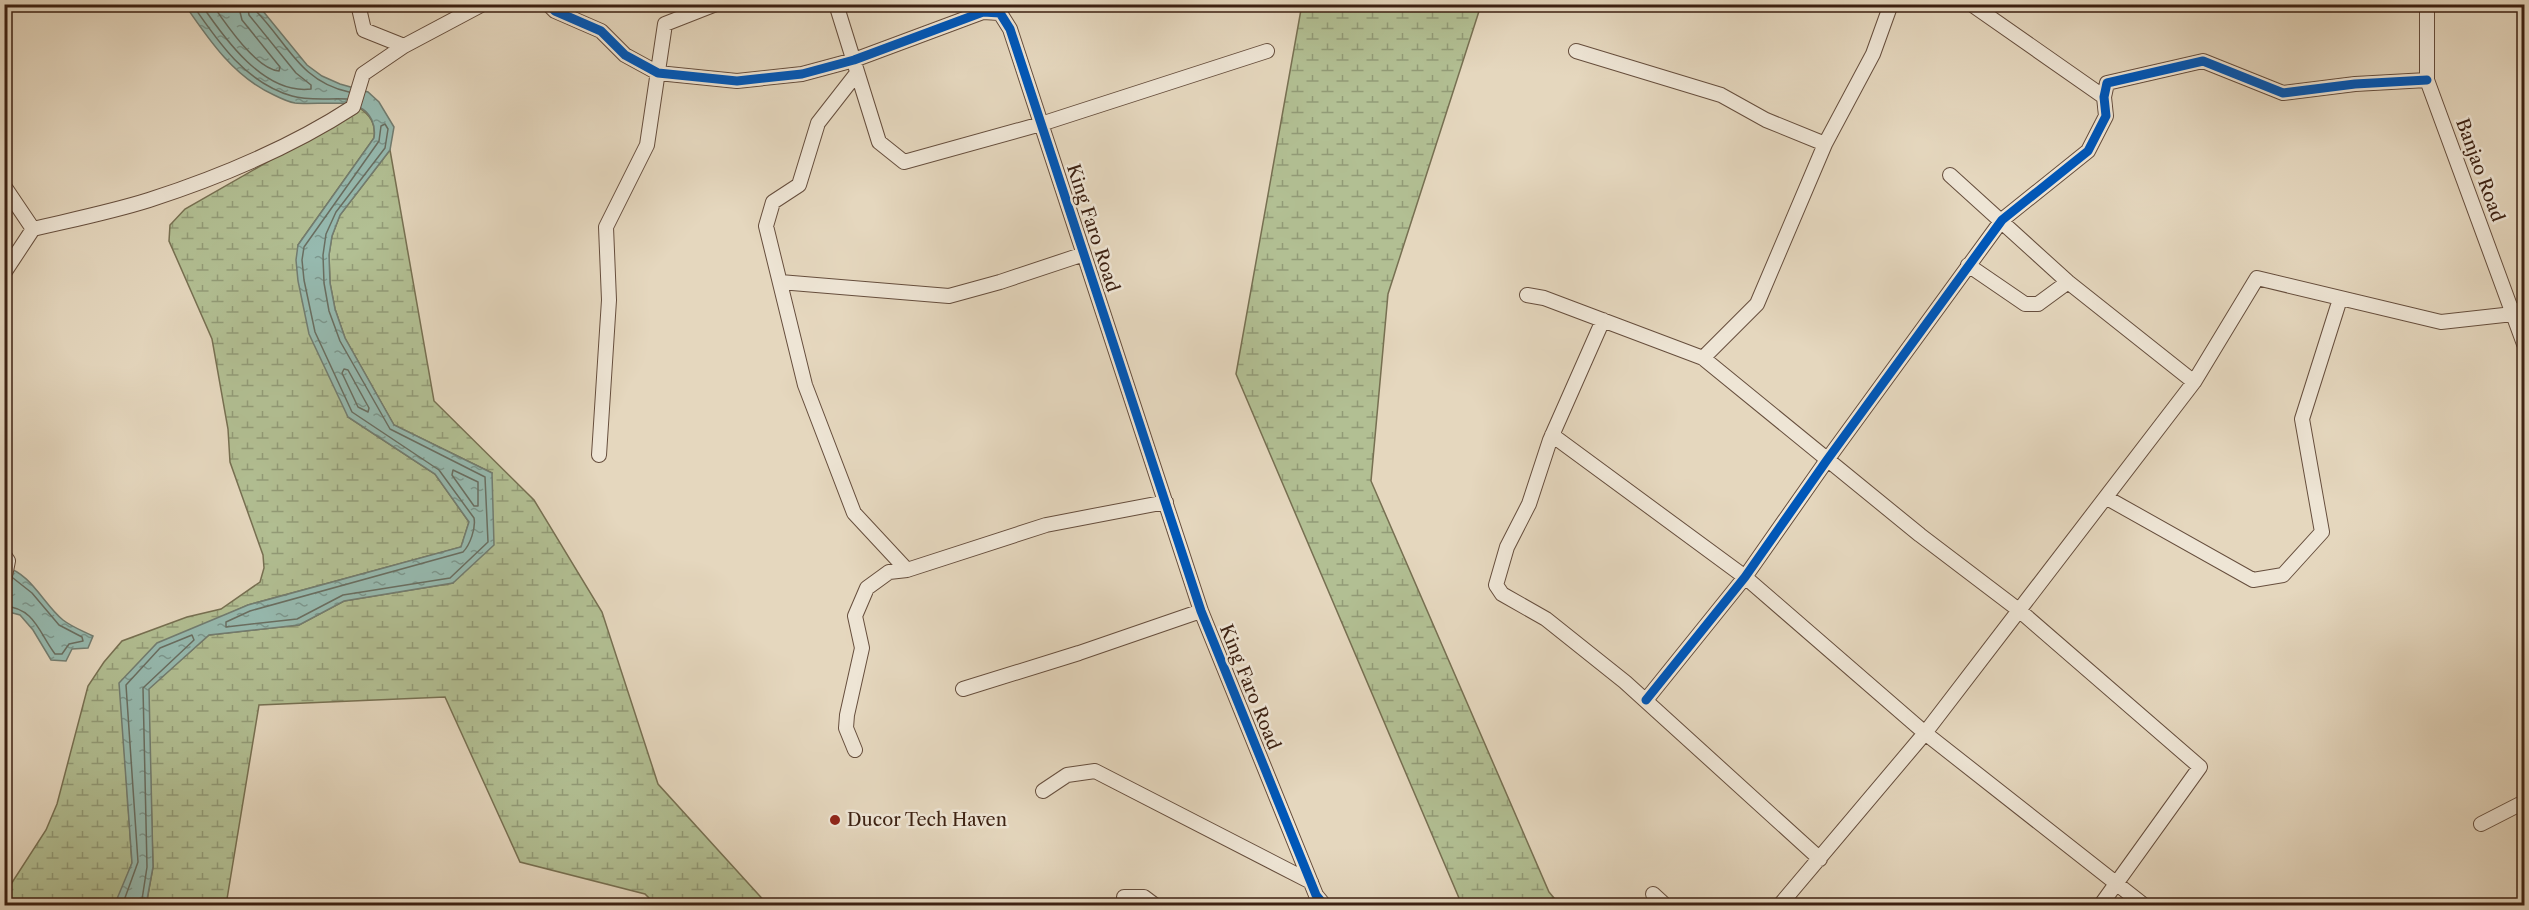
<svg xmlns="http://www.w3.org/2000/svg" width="2529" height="910" font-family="'Libre Caslon Text',serif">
	<defs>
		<pattern id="wetland-marsh" width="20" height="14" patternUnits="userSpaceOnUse" patternTransform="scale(1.5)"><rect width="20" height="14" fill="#b2bf93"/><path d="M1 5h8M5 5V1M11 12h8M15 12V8" fill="none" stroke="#929b77"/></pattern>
		<pattern id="water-ripples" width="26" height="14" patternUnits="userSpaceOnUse" patternTransform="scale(1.5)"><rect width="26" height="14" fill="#96bab0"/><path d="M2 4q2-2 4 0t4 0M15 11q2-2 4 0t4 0" fill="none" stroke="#7c978e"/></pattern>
	</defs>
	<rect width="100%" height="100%" fill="#e5d7be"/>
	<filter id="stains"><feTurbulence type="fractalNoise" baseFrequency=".00333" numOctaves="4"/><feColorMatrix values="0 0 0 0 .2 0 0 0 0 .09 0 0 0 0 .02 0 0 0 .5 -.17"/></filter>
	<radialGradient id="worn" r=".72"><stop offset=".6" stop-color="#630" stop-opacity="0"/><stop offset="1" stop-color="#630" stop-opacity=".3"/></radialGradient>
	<path fill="url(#wetland-marsh)" stroke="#777052" stroke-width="1.5" d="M1302,4L1481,5L1388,294L1371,481L1549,892L1560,905H1462L1236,374Z
		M358,107C370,115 376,123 374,138L298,245L348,417L435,474L469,522L461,547L248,605L226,615L120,683L132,863L117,903L114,906L5,905L4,895L46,830L57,804L88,686L104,662L122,641L187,617L221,609L260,582L264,568L263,555L230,462L228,429L212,339L169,241L170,225L185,209L327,128Z
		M390,150L434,401L534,500L602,612L658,784L768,905H656L645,894L520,862L445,697L259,705L226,905L146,906L153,867L148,689L209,635L299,625L344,601L453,583L492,473L394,425L345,338L335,309L330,283L329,255L332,236L340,215Z"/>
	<path fill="url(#water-ripples)" stroke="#727d71" stroke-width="1.5" d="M185,5H258L307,65L322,76L340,84L368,92L379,102L394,127L390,150L340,215L332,236L329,255L330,283L335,309L345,338L394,425L492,473L494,545L453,583L344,601L299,625L209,635L149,689L153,867L146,905L114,906L132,863L119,683L157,643L248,605L461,547L469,522L435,474L348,417L309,334L298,281L296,260L298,245L374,138C376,125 371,113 359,107C344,100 312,105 295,103C288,102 280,98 274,95C234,77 209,40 185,5Z
		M5,567C31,573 44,605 63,620C72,627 83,631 93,636L88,648L72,649L66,661L51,660L33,630L20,615L5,611Z"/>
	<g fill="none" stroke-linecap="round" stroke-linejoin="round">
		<path stroke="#696e61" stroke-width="1.5" d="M192,4C218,42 246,83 292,96C308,101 330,98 347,99
			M201,4C224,38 264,95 311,89V85L296,73L249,15L247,4
			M212,4C225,23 256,69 279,71L280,67L242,20L238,4
			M254,4L255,10C287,42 300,82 349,92
			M385,124L388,129L385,148L336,212L326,234L323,255L324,283L329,311L340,341L390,429L485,477L488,542L450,578L343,595L297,619L226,627V622L250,611L463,552C470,545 476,528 474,518L439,470L352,412L315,332L304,280L302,260L304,247L379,141L381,126Z
			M344,369L348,370L369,408L368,412L358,407L342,373Z
			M453,470L478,482V506H474L452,475Z
			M4,606C35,608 39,633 55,654H62L69,644L83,641L82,637L59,625L32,593L13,578
			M122,906L138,862L126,685L160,648L192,635L194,640L143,688L147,867L141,906"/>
		<g stroke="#664e3d" stroke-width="16">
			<path id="minor" d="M358,4L364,30L404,46
				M548,4L555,11L601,31L625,55L658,73L737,81L802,74L854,60L983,12L1000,13L1010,29L1201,611L1316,895L1325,906
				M836,4L879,142L904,162L1041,124L1267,51
				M1971,4L2104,97
				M2427,4V80L2524,344
				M1576,51L1721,95L1766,120L1825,144
				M857,73L818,123L799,185L773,202L766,226L805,385L854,513L907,570
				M1950,175L2068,282L2194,382L2257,278L2441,322L2513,314L2524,307
				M4,186L33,229L4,273
				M33,229C71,220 111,212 149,200C220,177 290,148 353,107L363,74L404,46L483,4
				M1968,265L2025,304H2038L2068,282
				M780,282L949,296L1000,282L1084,254
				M1527,295L1544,298L1703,358L1920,535L2020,611L2200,767L2100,906
				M1603,320L1550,440L1529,504L1507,547L1496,585L1502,594L1546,619L1625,682L1820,859
				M1703,358L1757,304L1825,144L1873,54L1891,4
				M1552,435L1745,577L1925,733L2145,906
				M599,455L609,300L606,227L647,145L665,24L716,4
				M2107,498L2253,580L2283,575L2322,532L2302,419L2340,299
				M4,555L8,561L4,581
				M963,689L1079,653L1201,611
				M1646,700L1745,577L1827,460L2002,220L2088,151L2106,116L2104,97L2107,83L2203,61L2283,93L2355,84L2427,80
				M855,750L846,728L847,715L862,648L855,616L867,588L889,572L907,570L1046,525L1166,502
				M1043,791L1067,775L1095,771L1311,882
				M2481,824L2524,802
				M1653,894L1666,906
				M1124,897H1144L1156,906
				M1779,906L1925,733L2194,382"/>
		</g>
		<use href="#minor" stroke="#eee5d5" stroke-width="14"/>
		<g stroke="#eee5d5" stroke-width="13">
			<path id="cycleway" d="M548,4L555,11L601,31L625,55L658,73L737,81L802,74L854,60L983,12L1000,13L1010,29L1201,611L1316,895L1325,906
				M1646,700L1745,577L1827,460L2002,220L2088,151L2106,116L2104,97L2107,83L2203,61L2283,93L2355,84L2427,80"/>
		</g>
		<use href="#cycleway" stroke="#0057b8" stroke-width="9"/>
	</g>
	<circle fill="#8f2418" stroke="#eee5d5" stroke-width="2" cx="835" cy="820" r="6"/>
	<g text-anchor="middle" stroke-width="5" stroke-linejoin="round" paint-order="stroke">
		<g font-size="18" fill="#3c2112" stroke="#eee5d5">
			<text transform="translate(2480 170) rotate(70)" y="6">Banjao Road</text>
			<text transform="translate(1093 228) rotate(72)" y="6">King Faro Road</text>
			<text transform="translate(1250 687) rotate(68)" y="6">King Faro Road</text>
		</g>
		<g font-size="18" fill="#3c2112" stroke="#eee5d5" text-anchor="start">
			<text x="847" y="826">Ducor Tech Haven</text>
		</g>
	</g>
	<rect width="2529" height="910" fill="none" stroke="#e5d7be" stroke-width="24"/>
	<rect x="6" y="6" width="2517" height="898" fill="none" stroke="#3c2112" stroke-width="3"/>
	<rect x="12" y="12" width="2505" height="886" fill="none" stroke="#3c2112" stroke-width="1.5"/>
	<rect width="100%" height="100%" filter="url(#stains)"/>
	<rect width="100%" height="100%" fill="url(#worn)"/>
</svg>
